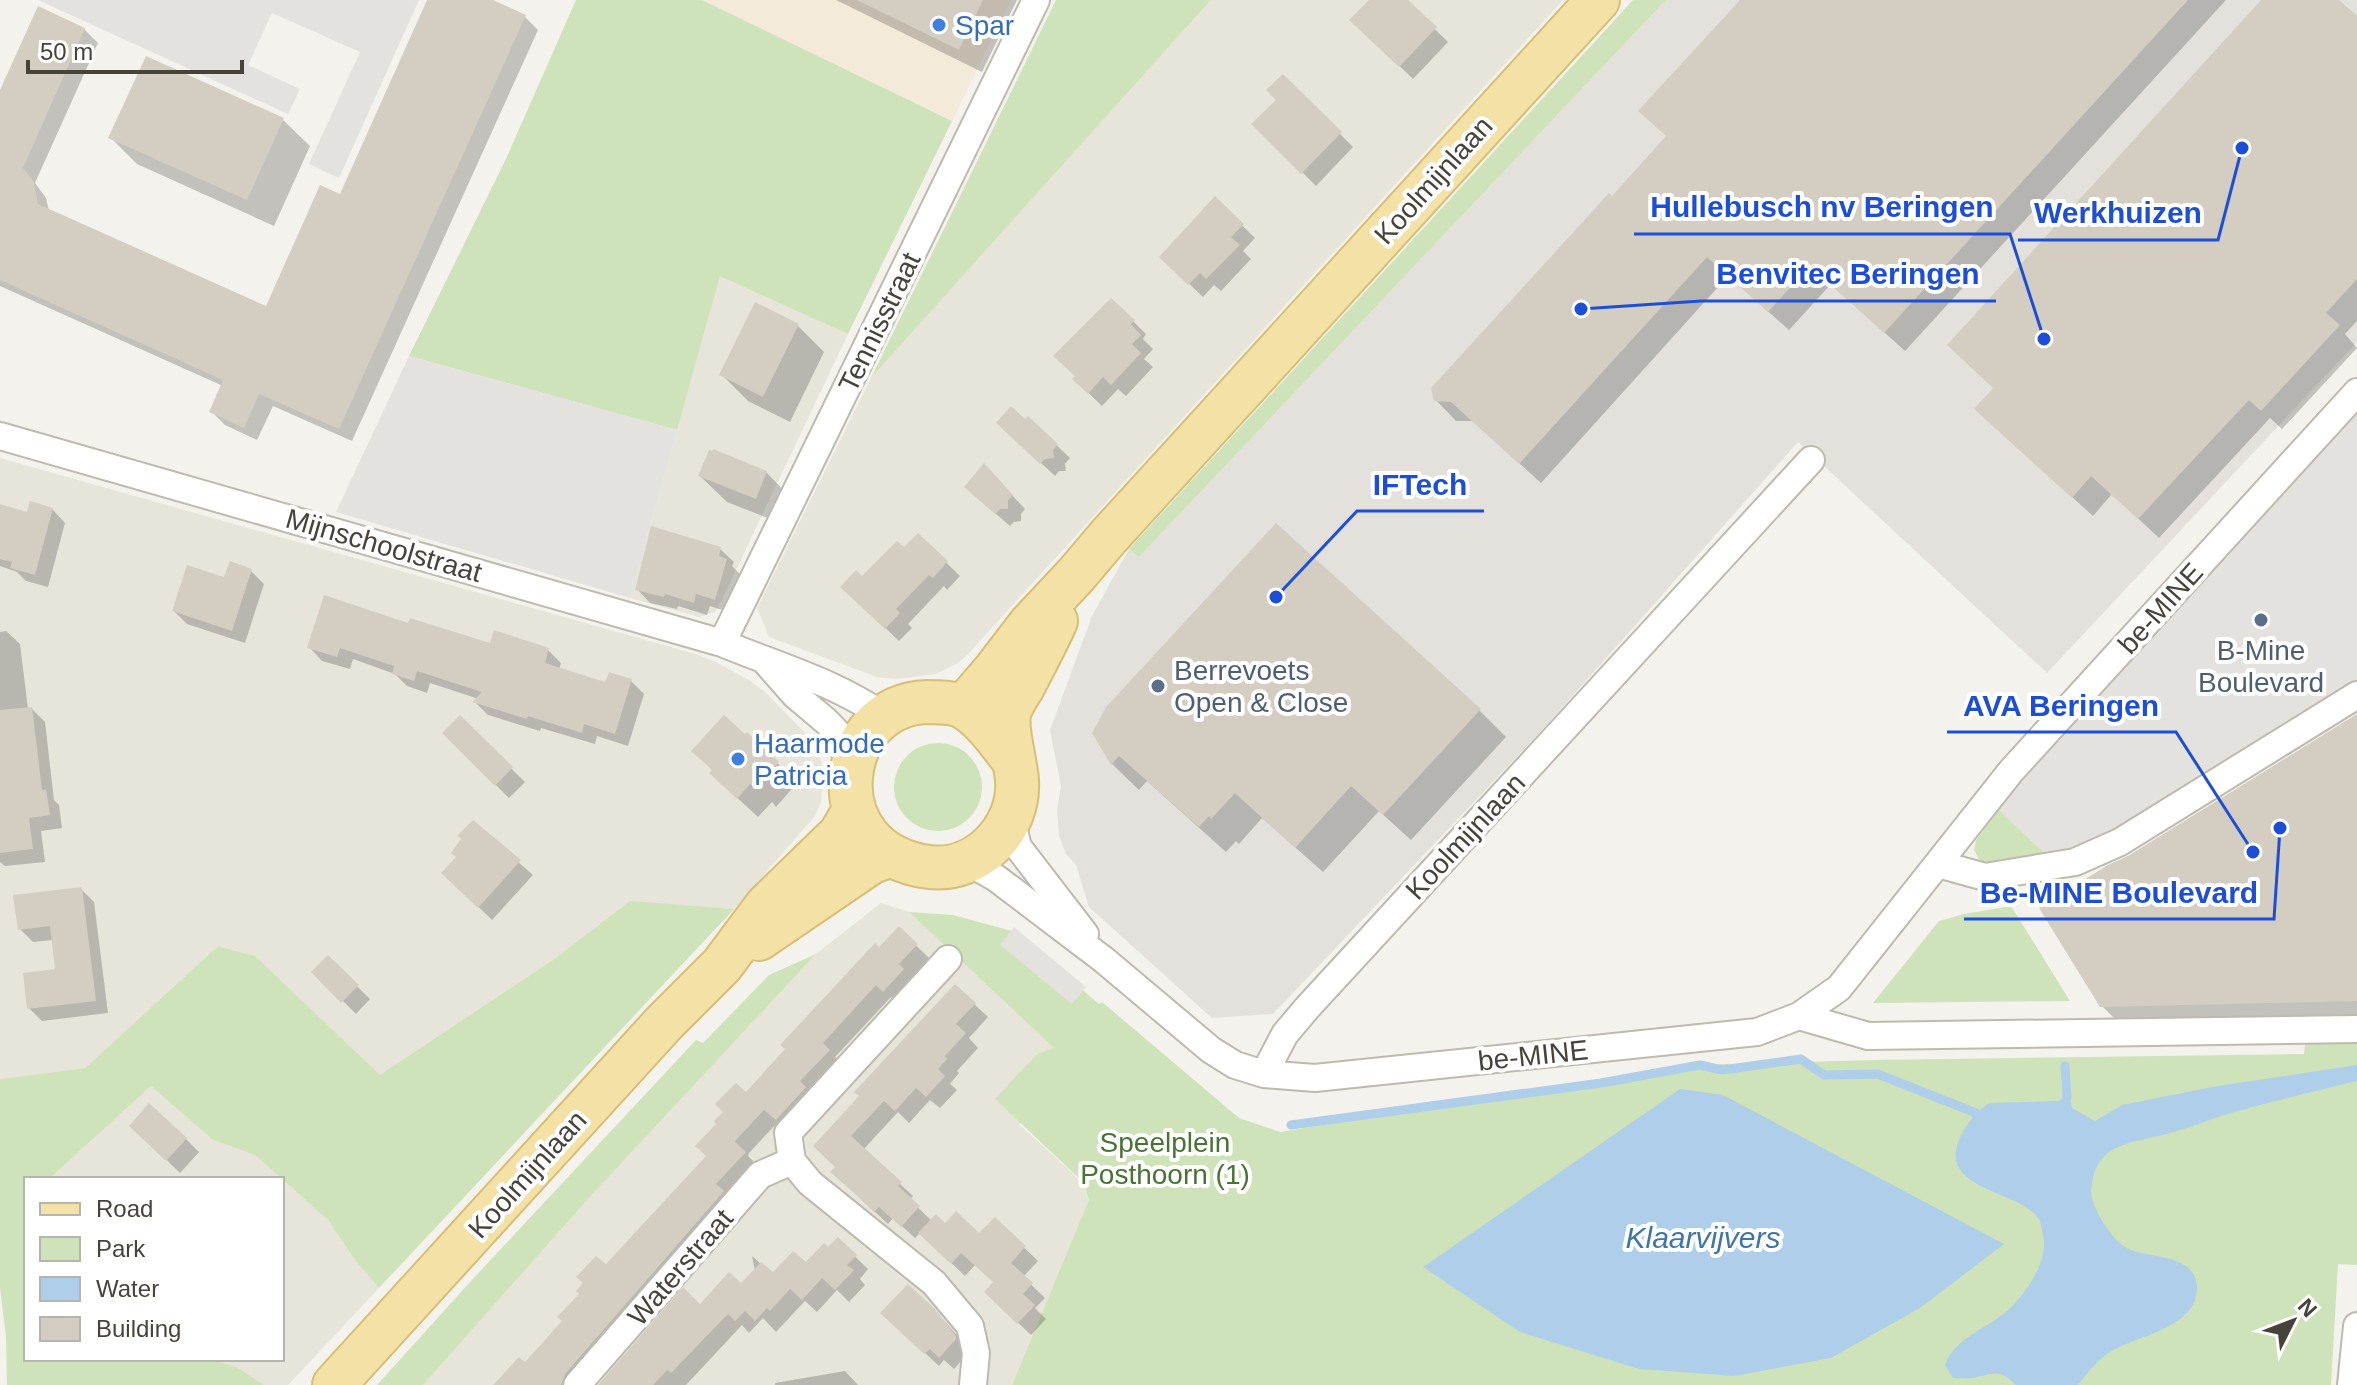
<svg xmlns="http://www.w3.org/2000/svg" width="2357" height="1385" font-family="Helvetica,sans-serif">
	<rect width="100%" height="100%" fill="#f4f2ec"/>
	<path fill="#e7e4da" d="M1211,0H1563L1019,598L968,654L957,664L935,674L915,677L894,679L877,677L769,637L757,608L871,378Z
		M720,275L848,334L718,608L715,612L699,617L630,598Z
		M0,458L692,653L714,661L751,681L768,695L813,741L820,756L823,772L821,802L815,816L734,909L630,902L553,960L380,1076L255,956L218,946L85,1068L0,1079Z
		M881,903L909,912L1069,1062L1019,1124L1083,1183L1089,1201L1012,1385H423L589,1198L816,954Z
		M151,1086L213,1140L255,1155L329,1221L356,1260L379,1288L288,1385H264L237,1367L209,1359H282V1179H49Z"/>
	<path fill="#f3eada" d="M702,0H1011L952,121Z"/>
	<path fill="#e4e1dd" d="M1666,0H2357V342L2047,673L1798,442L1544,728L1273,1014L1212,1018L1089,907L1076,865L1066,854L1059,836L1057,810L1061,786L1050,730L1092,616L1129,549L1139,557Z"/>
	<path fill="#cee3b9" d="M576,0H702L952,121L848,334L720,276L677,430L409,356L505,161Z
		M1056,0H1211L871,378Z
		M1633,0H1666L1139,557L1129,549Z
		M894 787a44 44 0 1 1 88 0a44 44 0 1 1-88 0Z
		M1999,810L2049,857L1998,867L1981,863L1974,850L1976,840Z
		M630,901L734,909L379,1288L356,1261L329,1221L255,1155L213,1140L151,1086L49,1179H26V1359H209L237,1367L264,1385H7L6,1337L0,1288V1079L85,1068L218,946L255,956L380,1075L553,960Z
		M2011,906L2070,1001L1873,1003L1939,921L1964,914Z
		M909,912L953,915L1012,931L1099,1004L1102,1002L1239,1118L1280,1132L1688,1065L1875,1060L2304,1054L2305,1043L2357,1041V1265L2338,1264L2331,1385H1012L1089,1200L1083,1182L995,1099L1037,1054L1054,1048Z
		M816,954L589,1198L423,1385H377L471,1281L696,1040L703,1043L769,975Z"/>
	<path fill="#e3e2df" d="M38,0H419L339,178L309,164L360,52L272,13L248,65L300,89L288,114Z
		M409,356L677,430L630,598L336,512Z
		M2357,410V685L2106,839L2049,857L1999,810L2041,757Z
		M1014,927L1086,987L1072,1004L1000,945Z"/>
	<path fill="#afcee9" d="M2357,1065V1081C2314,1091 2270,1102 2227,1114C2208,1120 2189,1128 2170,1133C2150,1139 2130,1140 2112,1150C2106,1153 2099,1162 2096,1168C2093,1175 2090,1191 2092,1198C2096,1214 2115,1245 2131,1250C2156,1259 2204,1255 2196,1296C2189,1330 2131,1337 2107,1354C2095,1362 2087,1374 2078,1385H2016C1998,1368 1995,1374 1973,1378C1967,1379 1960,1378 1953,1378L1945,1365C1955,1337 1987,1329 2008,1310C2020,1299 2030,1285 2037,1271C2042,1261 2046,1246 2043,1235C2042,1231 2041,1221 2038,1218C2021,1191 1938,1190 1959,1140C1966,1124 1974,1114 1989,1103L2059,1101L2065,1096L2070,1099L2072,1108L2095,1121L2122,1105L2218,1086Z
		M1680,1089L1723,1095L2004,1244L1920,1308L1831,1358L1734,1376L1639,1369L1520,1332L1423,1267Z"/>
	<path fill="#0003" d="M429,0H488L525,17L538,30L352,441L273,406L257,440L225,425L212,412L223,386L0,286V95L84,29L98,43L35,183L46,198L49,211L267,309L341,197Z
		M836,0H1017L982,72Z
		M1372,0H1405L1448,42L1413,79L1352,20Z
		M1742,0H2226L1905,351L1831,284L1789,330L1728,276L1541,483L1473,421H1456L1436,400L1668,137Z
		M2263,0H2336L2357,19V321L2345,334L2357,348L2282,429L2270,418L2159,538L2112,494L2093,516L1997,429L1995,388Z
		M147,58L283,120L310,146L274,226L137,164L110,137Z
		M1283,77L1353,147L1316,186L1254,124L1279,100Z
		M1215,199L1255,238L1243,251L1251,259L1221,291L1214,285L1203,297L1161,257Z
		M1133,321L1146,334L1143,339L1153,349L1144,359L1153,367L1126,396L1118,389L1102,406L1074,379Z
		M798,326L824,352L790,422L748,401L722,375Z
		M1028,418L1070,458L1065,464L1066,471H1059L1055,476L1012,436Z
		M766,472L792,499L783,524L727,502L700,476Z
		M997,479L1025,509L1021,514V521L1014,522L1010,526L980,500Z
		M52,509L65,523L48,587L26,581L17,572L0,566V513L29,514Z
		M918,535L960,576L947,590L944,586L908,624L912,628L899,641L843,587L862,579L904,550Z
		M720,549L734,562L732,566L740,574L728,612L710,606L707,615L678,606L677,609L650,603L637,589Z
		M251,571L264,584L245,643L187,624L174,611L226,580Z
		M410,625L491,646L548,650L561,663L559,669L607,685L631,681L644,694L628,746L597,736L595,744L541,728L540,731L488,715L475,702L479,699L430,683L427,693L407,686L395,674L353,659L350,669L322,661L309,647Z
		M6,631L20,644L28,709H32L45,722L54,800L59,805L62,828L41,831L45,862L5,866L0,862V632Z
		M1479,710L1506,737L1411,840L1379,811L1323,872L1262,818L1239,844L1236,841L1226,852L1147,781L1139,790L1112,764L1094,733Z
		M2357,716V1021L2121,1025L2102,1006L2129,857Z
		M460,718L525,782L509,798L444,733Z
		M777,763L797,783L776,807L772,802L758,817L732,793Z
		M473,823L533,875L492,920L457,886L458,857Z
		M81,889L94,902L108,1013L42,1021L29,1008L57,970L53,940L33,942L20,929Z
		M899,929L930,959L911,979L916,984L898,1003L891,997L835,1057L842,1064L790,1132L778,1122L749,1153L748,1156L758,1166L580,1385H496L525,1365L564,1322L606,1267L709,1157L746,1095Z
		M328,958L370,999L356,1014L314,972Z
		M955,986L988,1017L969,1038L978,1048L957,1071L959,1073L950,1084L957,1090L940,1108L930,1100L909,1123L898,1112L863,1150L913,1196L910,1200L932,1221L979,1236L995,1220L1038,1261L1023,1277L1045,1298L1035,1308L1046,1319L1031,1335L986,1292L996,1283L976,1264L965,1276L920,1233L915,1238L893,1218L888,1224L846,1185L837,1167L816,1146Z
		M132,1126L186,1139L199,1152L180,1173Z
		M838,1240L868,1269L860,1279L865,1285L849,1302L837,1290L817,1312L805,1301L776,1332L763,1318L749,1333L742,1325L686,1385H601L700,1306L741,1286L755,1271L752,1256L773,1275L806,1265L828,1250Z
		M908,1286L947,1324L962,1341L960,1343L968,1353L954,1369L944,1360L939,1366L896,1326Z
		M845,1371L858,1385H775V1383Z"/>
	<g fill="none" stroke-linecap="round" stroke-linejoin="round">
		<path stroke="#afcee9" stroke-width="9" d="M2065,1066L2067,1097
			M1291,1125L1601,1083L1700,1065L1722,1070L1801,1059L1824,1075L1878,1074L1976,1113"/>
	</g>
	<path fill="#d4cec2" d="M427,0H493L526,15L339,429L259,394L244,428L209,412L223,380L0,280V90L38,6L85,28L23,168L34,182L38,204L266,306L320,185L340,194Z
		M857,0H983L959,50Z
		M1369,0H1408L1437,27L1399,67L1349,20Z
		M1740,0H2188L1884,333L1810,266L1768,312L1707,257L1519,464L1451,402L1434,401L1431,388L1609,193L1612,196L1666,136L1638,111Z
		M2261,0H2339L2357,16V279L2326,313L2340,325L2261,411L2249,400L2138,519L2091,476L2072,498L1974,409L1993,388L1947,345Z
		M146,56L284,118L247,200L108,138Z
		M1283,74L1342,132L1301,174L1251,124L1276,100L1266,90Z
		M1215,196L1244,224L1231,237L1240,245L1206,279L1200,273L1188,285L1159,257Z
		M1111,298L1135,320L1131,324L1141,335L1132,344L1141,353L1111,385L1103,377L1088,394L1072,379L1075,376L1053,356Z
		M755,302L799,324L763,397L719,375Z
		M1011,406L1025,419L1028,416L1058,444L1053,450L1054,458L1045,459L1040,464L996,423Z
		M713,449L767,471L756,499L698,476L709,450L712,451Z
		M984,463L1013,495L1008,500V509H1000L995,514L964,487Z
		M30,501L53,508L35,575L10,568L12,562L0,559V504L27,512Z
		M1276,523L1481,709L1383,815L1351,786L1295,848L1235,793L1211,819L1209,816L1199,827L1119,756L1111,765L1092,733L1106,707Z
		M651,526L721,547L719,556L727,559L715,600L696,594L694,603L665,594L664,597L635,590Z
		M918,533L948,561L933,578L929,575L896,609L900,613L885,629L840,587L856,570L862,576L897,541L904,547Z
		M230,561L252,569L232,631L172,611L187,565L224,577Z
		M324,595L408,623L410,618L490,643L494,630L549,648L545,663L605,682L609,672L632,679L615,734L584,724L582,733L528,716L527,719L472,702L482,692L417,671L414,681L392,674L394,666L340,648L337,657L307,648Z
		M32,707L42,790L46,789L50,815L29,818L33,849L0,853V710Z
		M2357,714V1001L2100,1007L2039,908L2108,865L2128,856Z
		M460,715L513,767L495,786L442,733Z
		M724,715L745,734L747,732L779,762L755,788L750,784L737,799L709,773L712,770L691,751Z
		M473,820L521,860L478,908L441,873L456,857L451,853L461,839L457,836Z
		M82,887L96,1001L27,1009L23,973L55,969L50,926L18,930L13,895Z
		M899,926L918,944L899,964L904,969L883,992L876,985L823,1043L830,1050L800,1081L806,1087L776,1120L764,1110L736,1140L735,1142L746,1152L716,1184L724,1191L565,1374L561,1385H493L519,1357L525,1362L562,1321L557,1317L579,1294L576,1291L583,1283L576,1277L596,1256L606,1264L706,1156L695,1146L716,1124L714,1121L723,1112L715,1104L736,1083L746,1092L785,1049L780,1045L875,943L879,947Z
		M328,955L359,985L341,1003L311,972Z
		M955,984L976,1003L956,1024L966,1033L945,1056L947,1059L938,1069L945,1076L926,1097L916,1088L895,1111L884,1101L851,1136L902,1182L898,1186L920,1206L901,1227L879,1207L874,1212L852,1191L830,1172L835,1167L813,1146L859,1096L854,1092Z
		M149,1103L187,1138L166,1161L129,1126Z
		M956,1211L979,1233L995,1217L1026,1246L1011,1263L1033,1283L1023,1294L1035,1305L1017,1324L984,1292L993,1282L961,1253L951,1264L918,1233L936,1214L945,1223Z
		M838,1237L857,1255L847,1265L854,1270L835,1290L822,1278L802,1300L790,1289L770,1311L767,1308L755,1321L745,1311L735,1321L728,1314L671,1373L667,1370L653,1385H598L683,1287L700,1304L729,1272L741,1283L761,1262L773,1272L793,1251L806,1262L824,1243L828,1247Z
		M908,1284L934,1308L956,1336V1339L939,1358L930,1349L924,1354L880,1313Z"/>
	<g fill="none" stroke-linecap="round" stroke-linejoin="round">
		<g stroke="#bfbaaf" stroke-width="30">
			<path id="minor" d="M0,436L722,643C777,666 836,682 885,717
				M722,643L1036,0
				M766,662L795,695L827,722L856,753
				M1011,818L1018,847L1085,934
				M966,861L996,878L1104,960L1211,1050L1235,1065L1264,1074L1315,1078L1757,1032L1799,1016L1839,988L2012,770L2357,392
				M1938,864L1985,877L2075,862L2120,842L2357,695
				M948,959L788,1133L792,1161L810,1183L934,1283L970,1326L976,1353L973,1385
				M1799,1016L1868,1036L2357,1029
				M1264,1074L1285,1034L1307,1008L1811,460
				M577,1385L760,1175L792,1161
				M2351,1385L2357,1326"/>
		</g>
		<g stroke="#d7bf76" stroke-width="46">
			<path id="primary" d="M963,707L994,671L1030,624L1076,575L1109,536L1598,0
				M1013,760C999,742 984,719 963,707C953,702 939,702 927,702C834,705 816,852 929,867C978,873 1020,828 1017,781C1016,762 1006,731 1009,714C1011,705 1018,695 1023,687C1034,665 1046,644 1056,621
				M759,939L872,862L889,856
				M334,1385L664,1023L722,965L766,906L840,834L854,810"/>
		</g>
		<use href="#minor" stroke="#fff" stroke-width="26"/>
		<use href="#primary" stroke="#f3e1a5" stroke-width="42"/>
	</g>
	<g fill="#3f7fe0" stroke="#fff" stroke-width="3">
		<circle cx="939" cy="25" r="8"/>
		<circle cx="738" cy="759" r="8"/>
	</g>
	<g fill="#5c6f8a" stroke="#fff" stroke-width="3">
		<circle cx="2261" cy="620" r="8"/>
		<circle cx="1158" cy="686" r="8"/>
	</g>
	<g text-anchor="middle" stroke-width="8" stroke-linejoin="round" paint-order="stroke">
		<g font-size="28" fill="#366cbe" stroke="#fff" text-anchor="start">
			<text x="955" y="35">Spar</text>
			<text x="754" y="753">Haarmode<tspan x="754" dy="32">Patricia</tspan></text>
		</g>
		<g font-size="28" fill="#48433a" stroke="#fff">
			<text transform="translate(1433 180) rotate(-48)" y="10">Koolmijnlaan</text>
			<text transform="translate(879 322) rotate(-64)" y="10">Tennisstraat</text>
			<text transform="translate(384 545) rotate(16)" y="10">Mijnschoolstraat</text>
			<text transform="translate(2160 608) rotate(-48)" y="10">be-MINE</text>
			<text transform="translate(1465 836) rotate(-47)" y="10">Koolmijnlaan</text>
			<text transform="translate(1533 1055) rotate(-6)" y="10">be-MINE</text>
			<text transform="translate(527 1174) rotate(-48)" y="10">Koolmijnlaan</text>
			<text transform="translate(680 1267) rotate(-49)" y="10">Waterstraat</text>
		</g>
		<g font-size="28" fill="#4e5e75" stroke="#fff">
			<text x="2261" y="660">B-Mine<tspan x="2261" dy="32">Boulevard</tspan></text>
			<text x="1174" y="680" text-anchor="start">Berrevoets<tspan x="1174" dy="32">Open &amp; Close</tspan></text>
		</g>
		<g font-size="28" fill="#487333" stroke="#fff">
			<text x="1165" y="1152">Speelplein<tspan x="1165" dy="32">Posthoorn (1)</tspan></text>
		</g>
		<g font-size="30" font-style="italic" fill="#3e76a8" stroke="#fff">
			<text x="1703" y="1248">Klaarvijvers</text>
		</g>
	</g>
	<path fill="none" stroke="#1d4ed8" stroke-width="3" d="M2044 339L2010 234H1634M2242 148L2218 240H2018M1581 309L1701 301H1996M1276 597L1357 511H1484M2253 852L2176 732H1947M2280 828L2274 919H1964"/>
	<g fill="#1d4ed8" stroke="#fff" stroke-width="3">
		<circle cx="2044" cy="339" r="8"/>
		<circle cx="2242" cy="148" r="8"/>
		<circle cx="1581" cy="309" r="8"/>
		<circle cx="1276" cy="597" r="8"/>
		<circle cx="2253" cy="852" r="8"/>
		<circle cx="2280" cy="828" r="8"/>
	</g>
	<g font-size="30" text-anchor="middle" font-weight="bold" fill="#1d4ed8" stroke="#fff" stroke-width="8" stroke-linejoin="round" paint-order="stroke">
		<text x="1822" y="217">Hullebusch nv Beringen</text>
		<text x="2118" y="223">Werkhuizen</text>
		<text x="1848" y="284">Benvitec Beringen</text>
		<text x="1420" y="495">IFTech</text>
		<text x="2061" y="716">AVA Beringen</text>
		<text x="2119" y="903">Be-MINE Boulevard</text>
	</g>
	<rect x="24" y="1177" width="260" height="184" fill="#ffffff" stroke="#b6b4b0" stroke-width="2"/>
	<rect x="40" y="1203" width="40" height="12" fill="#f3e1a5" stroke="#b6b4b0" stroke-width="2"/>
	<text x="96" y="1217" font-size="24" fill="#48433a">Road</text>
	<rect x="40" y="1237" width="40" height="24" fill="#cee3b9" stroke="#b6b4b0" stroke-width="2"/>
	<text x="96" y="1257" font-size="24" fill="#48433a">Park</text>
	<rect x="40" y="1277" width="40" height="24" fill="#afcee9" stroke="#b6b4b0" stroke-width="2"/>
	<text x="96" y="1297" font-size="24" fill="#48433a">Water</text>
	<rect x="40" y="1317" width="40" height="24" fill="#d4cec2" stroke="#b6b4b0" stroke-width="2"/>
	<text x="96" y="1337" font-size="24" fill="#48433a">Building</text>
	<g transform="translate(2293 1321) rotate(48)" stroke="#ffffff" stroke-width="6" paint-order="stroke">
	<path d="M0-6L14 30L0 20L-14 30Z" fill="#48433a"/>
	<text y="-12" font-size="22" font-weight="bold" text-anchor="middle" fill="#48433a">N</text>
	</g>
	<path d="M28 60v12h214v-12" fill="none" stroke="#48433a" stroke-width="4"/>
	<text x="40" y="60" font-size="24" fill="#48433a" stroke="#ffffff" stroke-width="6" paint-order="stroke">50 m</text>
</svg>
